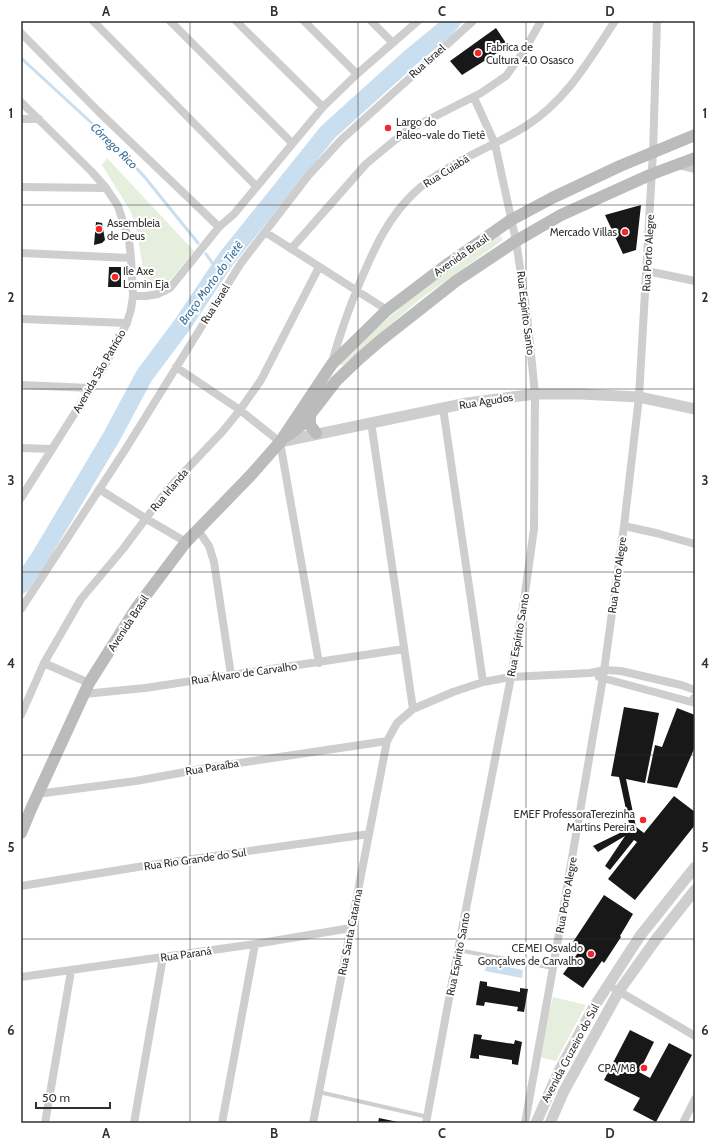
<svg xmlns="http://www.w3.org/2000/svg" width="716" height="1144" font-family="Cabin,sans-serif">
	<rect width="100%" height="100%" fill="#fff"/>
	<path fill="#e6efde" d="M107,158L194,251L166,285L154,286L145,280L137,233L131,212L102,165Z
		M499,234L503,240L419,300L342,366L339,361L415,295Z
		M553,997L586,1005L556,1061L540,1057V1046Z"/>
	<path fill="#c9dff0" d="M487,963L523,970L522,978L485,971Z"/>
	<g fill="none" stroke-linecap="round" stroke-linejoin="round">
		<path stroke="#c9dff0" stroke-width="3" d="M21,58L96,127L143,175L198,243
			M206,254L218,271"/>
		<path stroke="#c9dff0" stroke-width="18" d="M21,585L40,557L112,436L144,376L182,325L226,259L328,132L410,58L444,30L452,21"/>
	</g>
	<path fill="#181818" d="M496,28L508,46L462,75L450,61Z
		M641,205L636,250L623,254L605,215Z
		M96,222L102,223L105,240L102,243L94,245Z
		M109,267H121V287H108Z
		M624,707L659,713L645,783L626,779L636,827L644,833L674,796L695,812V825L635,900L608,879L637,842L634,840L610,870L605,866L625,836L598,852L593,846L630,828L619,777L611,776Z
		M677,708L695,715V747L677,788L647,783L655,745L662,747Z
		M604,895L633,914L620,936L621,937L604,963L602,961L583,988L563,974L582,947L573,942Z
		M480,981L487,982V986L520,992V988L528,989L524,1012L517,1011L518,1007L485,1002L484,1006L476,1005Z
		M630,1030L654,1042L639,1072L650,1078L669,1043L692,1055L656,1122L633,1110L640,1098L604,1080Z
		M474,1034L482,1035L481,1039L514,1044L515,1040L522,1042L518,1065L512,1064V1060L479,1055V1059L470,1058Z
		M379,1118L398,1122V1123H378Z"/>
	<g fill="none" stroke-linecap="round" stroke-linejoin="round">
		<path stroke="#cecece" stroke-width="4" d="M458,950L553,968
			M319,1092L428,1117"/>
		<path stroke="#cecece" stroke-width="8" d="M93,21L256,186
			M170,21L292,143
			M236,21L323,107
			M304,21L357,74
			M371,21L393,43
			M21,33L98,111L219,227
			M21,102L92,172L106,188L118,206L129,241L131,258L133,296L131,309L127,323L104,367L21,498
			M21,119H39
			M679,165L695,169
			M21,187L106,188
			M265,232L387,310
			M291,249L366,164L395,140L408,130L481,93L506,76L524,51L541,21
			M21,253L131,258
			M647,271L695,281
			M133,296H146L158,294L170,288L219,227L234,214L323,107L357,74L418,21
			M21,319L127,323
			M332,362C340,334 349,308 360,282C374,249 388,217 415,192C446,163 489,149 526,126C567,100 589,60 615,21
			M176,367L240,410L280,442L319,663
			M21,385L91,388
			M443,408L483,682
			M371,422L413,709
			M21,448L52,449
			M99,489L145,518L186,542
			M624,526L656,533L695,544
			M198,530L209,546L214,562L231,675
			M21,609L125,450L241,263L308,176L341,140L473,21
			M44,663L89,683
			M599,677L695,703
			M84,694L145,688L404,649
			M21,715L44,663L81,599L123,549L168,489L223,431L240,410L261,380L319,267
			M37,794L136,781L212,767L387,741
			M21,886L150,865L369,834
			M21,977L255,944L351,928
			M615,989L695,1036
			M45,1123L71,971
			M134,1123L163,957
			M222,1123L255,944
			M313,1123L387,741L397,723L413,709L453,692L483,682L511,677L590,673L605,670L621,671L681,685L695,690
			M426,1123L458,950L511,677L524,600L534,529L535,394L527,314L516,241L495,144L476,102L473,97
			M525,1123L553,968L603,678L624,526L639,397L653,152L657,21
			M683,1123L695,1099"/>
		<path stroke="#cecece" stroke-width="11" d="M280,442L467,403L535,394H581L639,397L695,409
			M695,699V701
			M536,1123L559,1071L592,1010L640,936L695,867
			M550,1123L564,1091L619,991L657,938L695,890"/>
		<path stroke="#bbb" stroke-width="12" d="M310,415V425L316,433
			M287,436L302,425L336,381L359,359L381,340L456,281L516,241L561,215L652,174L695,158
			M21,833L31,809L89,683L137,607L186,542L251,475L280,442L332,364L387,310L445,266L511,220L552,198L620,166L695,135"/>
	</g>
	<path fill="none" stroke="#313131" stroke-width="1" stroke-opacity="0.55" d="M190,21V1123M358,21V1123M526,21V1123M21,205H695M21,389H695M21,572H695M21,755H695M21,939H695"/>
	<g fill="#f4272e" stroke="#fff" stroke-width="1.5">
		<circle cx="478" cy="53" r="4"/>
		<circle cx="388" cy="128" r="4"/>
		<circle cx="99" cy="229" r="4"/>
		<circle cx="625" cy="232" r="4"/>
		<circle cx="115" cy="277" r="4"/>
		<circle cx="643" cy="820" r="4"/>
		<circle cx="591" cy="954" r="4"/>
		<circle cx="644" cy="1068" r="4"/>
	</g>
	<g text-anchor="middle" stroke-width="4" stroke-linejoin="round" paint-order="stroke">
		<g font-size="11" fill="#313131" stroke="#fff" text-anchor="start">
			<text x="486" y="51">Fabrica de<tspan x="486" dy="13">Cultura 4.0 Osasco</tspan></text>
			<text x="396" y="126">Largo do<tspan x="396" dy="13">Paleo-vale do Tietê</tspan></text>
			<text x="107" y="227">Assembleia<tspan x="107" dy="13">de Deus</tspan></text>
			<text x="617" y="236" text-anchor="end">Mercado Villas</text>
			<text x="123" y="275">Ile Axe<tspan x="123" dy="13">Lomin Eja</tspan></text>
			<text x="635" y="818" text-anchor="end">EMEF ProfessoraTerezinha<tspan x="635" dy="13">Martins Pereira</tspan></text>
			<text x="583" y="952" text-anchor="end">CEMEI Osvaldo<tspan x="583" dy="13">Gonçalves de Carvalho</tspan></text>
			<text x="636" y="1072" text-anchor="end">CPA/M8</text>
		</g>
		<g font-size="11" fill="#313131" stroke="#fff">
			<text transform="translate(427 61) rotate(-42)" y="4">Rua Israel</text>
			<text transform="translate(446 171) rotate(-32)" y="4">Rua Cuiabá</text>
			<text transform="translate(648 253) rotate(-87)" y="4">Rua Porto Alegre</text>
			<text transform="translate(461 255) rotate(-35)" y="4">Avenida Brasil</text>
			<text transform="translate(215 304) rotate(-58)" y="4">Rua Israel</text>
			<text transform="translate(526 313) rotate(83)" y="4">Rua Espírito Santo</text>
			<text transform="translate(99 371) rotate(-60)" y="4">Avenida São Patrício</text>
			<text transform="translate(486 401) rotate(-9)" y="4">Rua Agudos</text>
			<text transform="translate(169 490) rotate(-50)" y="4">Rua Irlanda</text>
			<text transform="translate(617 575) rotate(-82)" y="4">Rua Porto Alegre</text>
			<text transform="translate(128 623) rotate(-57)" y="4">Avenida Brasil</text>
			<text transform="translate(518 635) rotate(-80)" y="4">Rua Espírito Santo</text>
			<text transform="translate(244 673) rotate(-8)" y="4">Rua Álvaro de Carvalho</text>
			<text transform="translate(212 767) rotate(-9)" y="4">Rua Paraíba</text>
			<text transform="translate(195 859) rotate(-8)" y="4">Rua Rio Grande do Sul</text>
			<text transform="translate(566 895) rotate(-80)" y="4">Rua Porto Alegre</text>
			<text transform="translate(350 932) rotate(-79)" y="4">Rua Santa Catarina</text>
			<text transform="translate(186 954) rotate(-8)" y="4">Rua Paraná</text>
			<text transform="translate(458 954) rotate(-79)" y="4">Rua Espírito Santo</text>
			<text transform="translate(570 1053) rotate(-62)" y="4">Avenida Cruzeiro do Sul</text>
		</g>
		<g font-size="12" font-style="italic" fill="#37709b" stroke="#fff">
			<text transform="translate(114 146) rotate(44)" y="4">Córrego Rico</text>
			<text transform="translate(211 283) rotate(-54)" y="4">Braço Morto do Tietê</text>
		</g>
	</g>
	<rect width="716" height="1144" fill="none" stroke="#ffffff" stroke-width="44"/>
	<path d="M36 1102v6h74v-6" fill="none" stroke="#313131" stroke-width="2"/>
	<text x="42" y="1102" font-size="12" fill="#313131" stroke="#ffffff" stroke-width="3" paint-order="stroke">50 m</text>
	<rect x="22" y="22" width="672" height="1100" fill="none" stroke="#313131" stroke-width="1.5"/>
	<g font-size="13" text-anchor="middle" font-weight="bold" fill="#313131">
		<text x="106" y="16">A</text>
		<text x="274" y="16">B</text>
		<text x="442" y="16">C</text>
		<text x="610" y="16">D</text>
		<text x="11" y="118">1</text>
		<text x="705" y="118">1</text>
		<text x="11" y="302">2</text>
		<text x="705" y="302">2</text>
		<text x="11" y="485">3</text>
		<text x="705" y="485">3</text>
		<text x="11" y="668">4</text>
		<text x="705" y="668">4</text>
		<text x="11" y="852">5</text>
		<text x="705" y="852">5</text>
		<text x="11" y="1035">6</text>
		<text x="705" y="1035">6</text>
		<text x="106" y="1138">A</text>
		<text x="274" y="1138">B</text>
		<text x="442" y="1138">C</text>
		<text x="610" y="1138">D</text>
	</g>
</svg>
